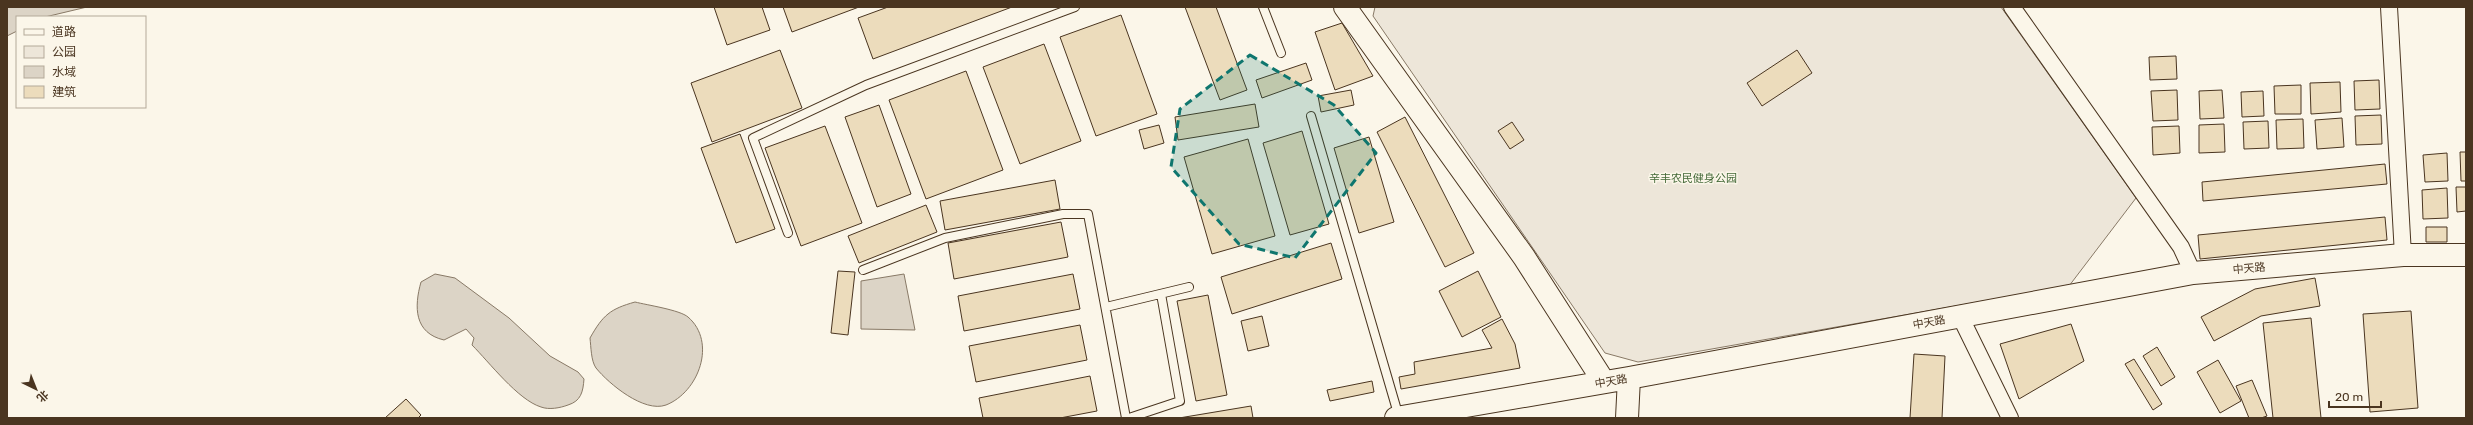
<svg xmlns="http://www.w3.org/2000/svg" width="2473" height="425" font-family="Rubik,'Noto Sans SC',sans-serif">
	<rect width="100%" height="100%" fill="#fbf6e9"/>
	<path fill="#ede6d9" stroke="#887966" d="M1375,7H2001L2136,198L2069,286L1638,362L1605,353L1373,16Z"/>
	<path fill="#dcd4c6" stroke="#887966" d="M7,7H87L45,17H17V31L7,36Z
		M435,274L455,278L509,318L550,356L578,372L584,379C583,392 581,401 568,405C560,408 549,410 541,407C518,400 489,362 472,345L474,338L466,329L444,340C414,333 414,307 421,282Z
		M904,274L915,330L861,329V281Z
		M635,302C647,305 680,310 688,317C717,342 699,392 666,405C644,413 609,384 596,368C591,361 591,347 590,338C603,315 610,309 635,302Z"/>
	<path fill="#ecdcbc" stroke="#4a3520" d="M714,7H762L770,30L727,45Z
		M783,7H859L792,32Z
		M888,7H1012L873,59L858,18Z
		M1185,7H1216L1247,90L1220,100Z
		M1121,15L1157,114L1096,136L1060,37Z
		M1342,23L1373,76L1335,90L1315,32Z
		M1044,44L1081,141L1020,164L983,67Z
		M780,50L802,108L712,142L691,83Z
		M1797,50L1812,73L1762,106L1747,83Z
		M2176,56L2177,79L2150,80L2149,57Z
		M1306,63L1312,80L1262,98L1256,80Z
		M966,71L1003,170L926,199L889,100Z
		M2379,80L2380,109L2355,110L2354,81Z
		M2340,82L2341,112L2311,114L2310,83Z
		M2301,85V114H2275L2274,86Z
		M1351,90L1354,105L1321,112L1318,96Z
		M2177,90L2178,120L2153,121L2151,91Z
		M2222,90L2224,118L2200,119L2199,91Z
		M2263,91L2264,116L2242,117L2241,92Z
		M1255,104L1259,127L1178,140L1175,117Z
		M879,105L911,194L877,207L845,117Z
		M2381,115L2382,144L2356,145L2355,116Z
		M1405,117L1474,253L1445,267L1377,132Z
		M2342,118L2344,147L2317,149L2315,120Z
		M2303,119L2304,148L2277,149L2276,120Z
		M2268,121L2269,148L2244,149L2243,122Z
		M1512,122L1524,140L1510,149L1498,131Z
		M2224,124L2225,152L2199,153V125Z
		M1159,125L1164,143L1144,149L1139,130Z
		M825,126L862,223L801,246L765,148Z
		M2179,126L2180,153L2153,155L2152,127Z
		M1302,131L1329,224L1290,235L1263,143Z
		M740,134L775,229L736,243L701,148Z
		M1369,137L1394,222L1359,233L1334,148Z
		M1248,139L1275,236L1212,254L1184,157Z
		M2460,152H2466V181H2461Z
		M2447,153L2448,181L2425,182L2423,155Z
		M2385,164L2387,184L2203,201L2202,182Z
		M1055,180L1060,209L945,230L940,201Z
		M2456,187H2466V211L2457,212Z
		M2447,188L2448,218L2423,219L2422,190Z
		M926,205L937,232L859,263L848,236Z
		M2385,217L2387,240L2200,259L2198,235Z
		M1061,222L1068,257L954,279L948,243Z
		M2426,227H2447V242H2426Z
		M1331,243L1342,279L1232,314L1221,277Z
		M838,271L855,272L848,335L831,333Z
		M1478,271L1501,317L1462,337L1439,291Z
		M1073,274L1080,309L964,331L958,296Z
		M2315,278L2320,306L2261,316L2214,341L2201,317L2255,289Z
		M1208,295L1227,395L1196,401L1177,301Z
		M2411,311L2418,408L2370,412L2363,314Z
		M1262,316L1269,346L1248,351L1241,321Z
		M2311,318L2321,418H2273L2263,323Z
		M1502,319L1515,344L1520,368L1401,389L1399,377L1415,374L1414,362L1492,348L1482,330Z
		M2071,324L2084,361L2019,399L2000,344Z
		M1080,325L1087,360L976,382L969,346Z
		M2157,347L2175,377L2161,386L2143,356Z
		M1914,354L1945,356L1942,418H1910Z
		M2134,359L2162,404L2153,410L2125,364Z
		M2218,360L2241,401L2220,413L2197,372Z
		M1090,376L1097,411L1060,418H983L979,398Z
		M2252,380L2267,416L2261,418H2249L2236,386Z
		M1372,381L1374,392L1330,401L1327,390Z
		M406,399L421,415L418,418H385Z
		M1251,406L1253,418H1179Z"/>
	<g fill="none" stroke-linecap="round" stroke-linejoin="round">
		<g stroke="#4a3520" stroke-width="10">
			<path id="lane" d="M1263,7L1281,53
				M1311,116L1399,417
				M788,233L753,138L866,85L1075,7
				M863,270L945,238L1063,214H1088L1126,418
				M1106,307L1189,287
				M1129,418L1180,401L1161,294"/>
		</g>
		<g stroke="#4a3520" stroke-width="18">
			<path id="street" d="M2012,7L2181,247L2193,273
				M2389,7L2403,255
				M1960,316L2010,418"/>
		</g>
		<g stroke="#4a3520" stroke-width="24">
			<path id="secondary" d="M1345,7L1524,257L1604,382
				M1396,418L1629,378L2193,273L2403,255H2466
				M1627,418L1629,378"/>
		</g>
		<use href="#lane" stroke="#fbf6e9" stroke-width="8"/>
		<use href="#street" stroke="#fbf6e9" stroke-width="16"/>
		<use href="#secondary" stroke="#fbf6e9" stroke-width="22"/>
	</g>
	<path fill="#0f766e" fill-opacity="0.2" stroke="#0f766e" stroke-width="3" stroke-dasharray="8 5" stroke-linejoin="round" d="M1250,55L1334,105L1376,153L1295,258L1239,244L1171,167L1180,109Z"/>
	<g text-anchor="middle" stroke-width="3" stroke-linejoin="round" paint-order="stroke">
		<g font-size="11" fill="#436837" stroke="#fbf6e9">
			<text x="1693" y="182">辛丰农民健身公园</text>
		</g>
		<g font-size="11" fill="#4a3520" stroke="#fbf6e9">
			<text transform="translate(2249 268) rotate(-5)" y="4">中天路</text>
			<text transform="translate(1929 322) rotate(-10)" y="4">中天路</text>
			<text transform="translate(1611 381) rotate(-10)" y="4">中天路</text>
		</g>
	</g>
	<rect width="2473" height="425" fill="none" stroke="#4a3520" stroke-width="16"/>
	<rect x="16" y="16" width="130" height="92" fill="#fbf6e9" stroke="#b4a999"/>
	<rect x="24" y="29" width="20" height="6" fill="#fbf6e9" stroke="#b4a999"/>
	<text x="52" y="36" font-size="12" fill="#4a3520">道路</text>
	<rect x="24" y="46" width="20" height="12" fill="#ede6d9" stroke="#b4a999"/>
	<text x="52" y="56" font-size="12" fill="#4a3520">公园</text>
	<rect x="24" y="66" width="20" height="12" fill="#dcd4c6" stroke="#b4a999"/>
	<text x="52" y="76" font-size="12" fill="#4a3520">水域</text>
	<rect x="24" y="86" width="20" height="12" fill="#ecdcbc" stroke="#b4a999"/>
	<text x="52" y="96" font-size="12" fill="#4a3520">建筑</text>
	<g transform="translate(36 389) rotate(137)" stroke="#fbf6e9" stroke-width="3" paint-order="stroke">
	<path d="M0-3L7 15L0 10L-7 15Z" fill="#4a3520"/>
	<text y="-6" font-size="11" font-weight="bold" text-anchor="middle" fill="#4a3520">北</text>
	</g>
	<path d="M2329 401v6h52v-6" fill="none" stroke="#4a3520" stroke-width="2"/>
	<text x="2335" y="401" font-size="12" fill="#4a3520" stroke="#fbf6e9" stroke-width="3" paint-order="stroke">20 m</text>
</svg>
